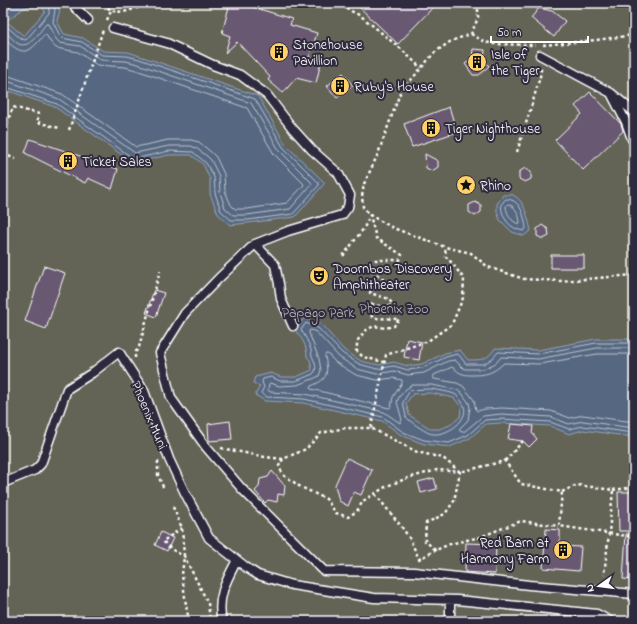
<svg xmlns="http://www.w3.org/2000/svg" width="637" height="624" font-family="'Indie Flower',sans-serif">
	<rect width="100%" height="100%" fill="#2f2a3d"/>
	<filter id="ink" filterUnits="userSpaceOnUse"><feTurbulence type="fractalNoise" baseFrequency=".025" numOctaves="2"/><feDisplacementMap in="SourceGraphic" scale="8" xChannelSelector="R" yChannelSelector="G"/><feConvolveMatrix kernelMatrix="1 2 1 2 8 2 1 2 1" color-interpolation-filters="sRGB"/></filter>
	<g filter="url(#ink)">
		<path fill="#636456" stroke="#b1b2aa" d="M3,3H634V621H3Z"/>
		<path fill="#566881" stroke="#9aa4b3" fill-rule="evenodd" d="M15,3H56L60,10L57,21L64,34L83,38L103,51L128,52L140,56L258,96L286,145L325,183L295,217L248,223L230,225L218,214L210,194V179L203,164L191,155H169L133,163L55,107L3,89V14ZM40,3L45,11L24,36L6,21L24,8Z
			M503,195C506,195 511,194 513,195C525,200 528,219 531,230L524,236L512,232L500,220L497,212V204Z
			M304,318L321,324L344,350L361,361L379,365L394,362L408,366L422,364L445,353L460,350L468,360C481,360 488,360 495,348L538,350L596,339H634V436H626L583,430L569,434L550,426L501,423L486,424L470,438L450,447L424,444L401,435L382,421L303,403L265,401L255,395L260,386L253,383L255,377L271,373L281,377H296L312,370L310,360L307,357C307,346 302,338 295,330ZM431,393L454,398L461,407L460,417L450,425L439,429H431L409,415L406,403L413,394Z"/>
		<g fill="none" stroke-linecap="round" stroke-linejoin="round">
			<path stroke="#bbc3cd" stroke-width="1" d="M3,23L21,39L26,40L49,13V9L45,3
				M3,30C8,34 12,39 17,43C29,51 39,32 46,24H48L56,39L60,43L80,46L101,60L126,61L138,64L251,103L279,150L311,182L312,184L290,209L247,215H233L225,208L220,192L219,176L211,160L208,157L196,148L191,146H169L135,153L59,99L7,81H3
				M3,38C23,56 27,56 44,35H46L52,44L56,48L78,52L97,65L125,67L136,70L247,108L274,154L303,183L304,185L287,203L247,209H235L231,205L225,191L224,174L216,157L212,153L199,142L191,140H168L136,147L62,94L9,76L3,75
				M3,86L57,104L134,159L169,151L193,152L206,163L214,177L215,193L221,211L231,220H248L293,214L319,185L318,182L283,147L255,99L139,59L127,56L102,55L82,42L62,38L60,36L53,22L55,10L53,3
				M506,199C521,199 524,216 526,228L524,231C510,229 502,219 501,205Z
				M508,204C516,206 519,215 520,222L519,224C512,222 507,215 506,207Z
				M634,343H596L538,354L498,352L493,358L484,364H466L459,355L457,354L446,357L423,368L408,370L394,366L377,369L359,364L342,353L318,328L306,323L301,330C305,336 309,343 311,350C312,353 311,353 312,356C315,362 318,369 313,374L296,381H280L271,377L263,379L262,382L264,387L261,393L262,394L267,397L304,399L383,417L403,432L424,440L449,443L468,435L485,420L500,419L550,422L569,429L583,426L626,432H634
				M634,348H597L538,359L501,357L496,363L483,369H465L462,367L455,360L448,361L424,373L408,375L394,371L377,374L357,369L339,357L316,332L311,330L309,331V333L319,359L321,370L319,376L315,378L297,385L279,386L270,383L269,384L268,390L270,392L305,394L384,412L400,423L402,420L397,402L399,397L406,389L412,385H432L457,390L461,392L469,403L470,408L468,420L459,429L460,431L461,432L465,431L483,416L501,414L551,417L569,424L583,421L626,427H634
				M326,354H328L335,362L356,375L377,380L393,378L402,380V383L393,397L391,407L389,408L311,389L310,388L311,386C329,379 328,373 325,356Z
				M634,354H597L540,364L504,363C493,373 487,375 472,375C469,375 466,375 463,374C458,373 456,369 452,367L434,375L433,377L434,379L457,383L463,386L474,400L476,410L477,411L485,409L502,408L551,411L570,418L583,415L626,421H634
				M431,389C436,390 452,392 456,395C458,396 460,400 462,402C474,419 444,439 429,433C424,431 409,421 406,417L403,402L409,392L411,390Z"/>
		</g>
		<path fill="#695872" stroke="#fff" d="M230,3H240L292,19L290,25L317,33L309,58L321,62L316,83L296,78L283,93L268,80L270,77L237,42L225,53L230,36L222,33Z
			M355,3H437L398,44Z
			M539,8L552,11L565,21L554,37L531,18Z
			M473,49L485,50L484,60L489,66L479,75H473L465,64L472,58Z
			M343,73L353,86L337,98L327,86Z
			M590,92L621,124L623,131L583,170L555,140L582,114L575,106Z
			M449,107L457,132L412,147L404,124Z
			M30,139L118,169L112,189L88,178L85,183L25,153Z
			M425,154L438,161V167L432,171L426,168Z
			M525,168L531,172V179L525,182L519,179V172Z
			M475,202L481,205V212L475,216L469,212V205Z
			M542,225L548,229L549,236L543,239L537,236V229Z
			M551,255H584V268H551Z
			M44,266L65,273L46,329L25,321Z
			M154,290L164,293L156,317L146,313Z
			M407,339L422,342L419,360L404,357Z
			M230,421L232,439L209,441L208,424Z
			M511,424L533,426L532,433L537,439L529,447L523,441L508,439Z
			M347,458L372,470L361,495L354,492L348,506L339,501L335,485Z
			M272,471L285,486L284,495L278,494L277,502L268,500L265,503L255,491L259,487L260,479L268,477Z
			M434,478L437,489L421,493L418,482Z
			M618,492H634V531H619Z
			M546,529L560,530V546L581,547L579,571L543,568Z
			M161,532L173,538L167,551L155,545Z
			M626,534H634V580L623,579Z
			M466,543L496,544L495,574L465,572Z"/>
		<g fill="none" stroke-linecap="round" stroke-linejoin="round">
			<g stroke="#fff" stroke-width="11">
				<path id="service" d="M73,3L75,7L88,20
					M113,28L167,43L213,65L240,75L267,95L293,129L312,150L338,173L350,195L348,207L342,215L288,231L255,244L219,278L185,313L160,353L171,398L206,447L242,489L324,571L414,572L529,585L634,594
					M540,55L611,93L634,112
					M612,95L626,122L632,139L634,141
					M255,244L275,265L279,284L281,299L293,326
					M3,483L35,470L41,464L67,389L92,373L119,352L144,391L169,459L185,493L209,538L247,568L258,575L292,585L374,598L457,600L597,614L610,621
					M222,621C216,598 227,579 237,560
					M450,621V600"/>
			</g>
			<path stroke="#fff" stroke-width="2.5" stroke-dasharray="3 3" stroke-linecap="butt" d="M104,3L111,11L124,12L143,6L146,3
				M335,3L361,16L401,49L421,68
				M478,3V18L471,34L451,41L434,53L400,93L378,154L364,184L362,196L363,207L370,215L393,228L445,247L471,253L488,267L524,279L560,281L634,275
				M258,9L262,3
				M107,20L111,11
				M471,34L485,42L494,44L536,45
				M543,45L596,40L634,35
				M69,130L103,30
				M3,135L13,107L39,114L37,122L59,128
				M517,152L533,101L541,73V66
				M3,154L16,159
				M343,256L364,228L370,215L376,238L402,255L400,260H375L369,263L370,270L390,283L387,286L374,283L370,293L389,299L392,304L387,308L372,304L366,309L373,318L399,319L394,326L385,328L374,326L365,331L358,340L356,350L363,357L384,362
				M135,358V353L139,347L160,271
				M371,428L386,355L428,341L452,324L463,298L464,279L452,263L446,257L445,247
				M221,448L265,457L283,459L306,449L321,433L345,428H371L417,452L443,458L460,472L505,461L521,484L562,492L559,526L634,537
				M283,459L279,466L283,475L291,480L299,486L326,499L336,513L348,517L357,511L363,501L387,486L408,478L437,470L460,472L454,501L445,514L426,523L425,541L436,550L450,544L480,537L521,521L559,526
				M158,461V475L164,489
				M505,461L523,441
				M613,490L634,487
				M562,492L577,485L613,490L609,533L604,575
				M375,494L401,526L410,539L419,559L436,550
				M173,507L182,528L184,556L182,575L187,612L190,621
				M182,528L163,541C169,548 175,552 184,556L208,603L210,621"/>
			<use href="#service" stroke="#2f2a3d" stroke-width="8"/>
		</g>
	</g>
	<defs>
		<g id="building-disc" transform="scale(1)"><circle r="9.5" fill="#ffd166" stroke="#2f2a3d"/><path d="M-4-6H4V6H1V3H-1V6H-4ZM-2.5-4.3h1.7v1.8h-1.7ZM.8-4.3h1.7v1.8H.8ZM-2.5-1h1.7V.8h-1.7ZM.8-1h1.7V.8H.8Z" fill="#111"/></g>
		<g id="sight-disc" transform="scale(1)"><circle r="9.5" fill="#ffd166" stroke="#2f2a3d"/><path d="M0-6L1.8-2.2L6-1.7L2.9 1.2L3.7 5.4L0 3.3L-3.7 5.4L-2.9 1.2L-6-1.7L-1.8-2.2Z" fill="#111"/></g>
		<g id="theatre-disc" transform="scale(1)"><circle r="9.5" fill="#ffd166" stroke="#2f2a3d"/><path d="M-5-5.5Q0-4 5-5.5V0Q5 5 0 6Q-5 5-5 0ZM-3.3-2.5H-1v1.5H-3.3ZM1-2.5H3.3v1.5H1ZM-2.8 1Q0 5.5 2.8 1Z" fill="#111"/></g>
	</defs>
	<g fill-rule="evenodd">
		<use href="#building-disc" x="279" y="52"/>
		<use href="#building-disc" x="477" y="62"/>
		<use href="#building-disc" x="340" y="86"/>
		<use href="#building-disc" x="431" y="128"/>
		<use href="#building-disc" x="68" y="161"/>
		<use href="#sight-disc" x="466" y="185"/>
		<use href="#theatre-disc" x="319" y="276"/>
		<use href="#building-disc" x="563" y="550"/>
	</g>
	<g text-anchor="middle" stroke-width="4" stroke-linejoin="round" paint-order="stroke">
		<g font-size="14" fill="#fff" stroke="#2f2a3d" text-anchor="start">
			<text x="293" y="49">Stonehouse<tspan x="293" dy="16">Pavillion</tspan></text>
			<text x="491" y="59">Isle of<tspan x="491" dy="16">the Tiger</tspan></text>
			<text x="354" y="91">Ruby's House</text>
			<text x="445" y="133">Tiger Nighthouse</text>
			<text x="82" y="166">Ticket Sales</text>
			<text x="480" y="190">Rhino</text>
			<text x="333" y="273">Doornbos Discovery<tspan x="333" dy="16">Amphitheater</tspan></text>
			<text x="549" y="547" text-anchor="end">Red Barn at<tspan x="549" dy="16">Harmony Farm</tspan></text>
		</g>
		<g font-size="14" fill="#b9b9b3" stroke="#2f2a3d">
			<text x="394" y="313">Phoenix Zoo</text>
			<text x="318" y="317">Papago Park</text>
		</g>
		<g font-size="14" fill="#fff" stroke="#2f2a3d">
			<text transform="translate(150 415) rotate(67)" y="5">Phoenix Muni</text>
		</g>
	</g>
	<rect width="637" height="624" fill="none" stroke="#2f2a3d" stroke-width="16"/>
	<rect x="8" y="8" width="621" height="608" fill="none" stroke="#fff" stroke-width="1.5" filter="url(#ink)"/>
	<g transform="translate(599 586) rotate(256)" stroke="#2f2a3d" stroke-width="3" paint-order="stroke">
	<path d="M0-3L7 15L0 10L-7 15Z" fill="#ffffff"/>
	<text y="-6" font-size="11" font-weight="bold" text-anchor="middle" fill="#ffffff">N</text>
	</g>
	<path d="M491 36v6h97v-6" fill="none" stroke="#ffffff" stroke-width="2"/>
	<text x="497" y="36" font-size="12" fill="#ffffff" stroke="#2f2a3d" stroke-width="3" paint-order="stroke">50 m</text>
</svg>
